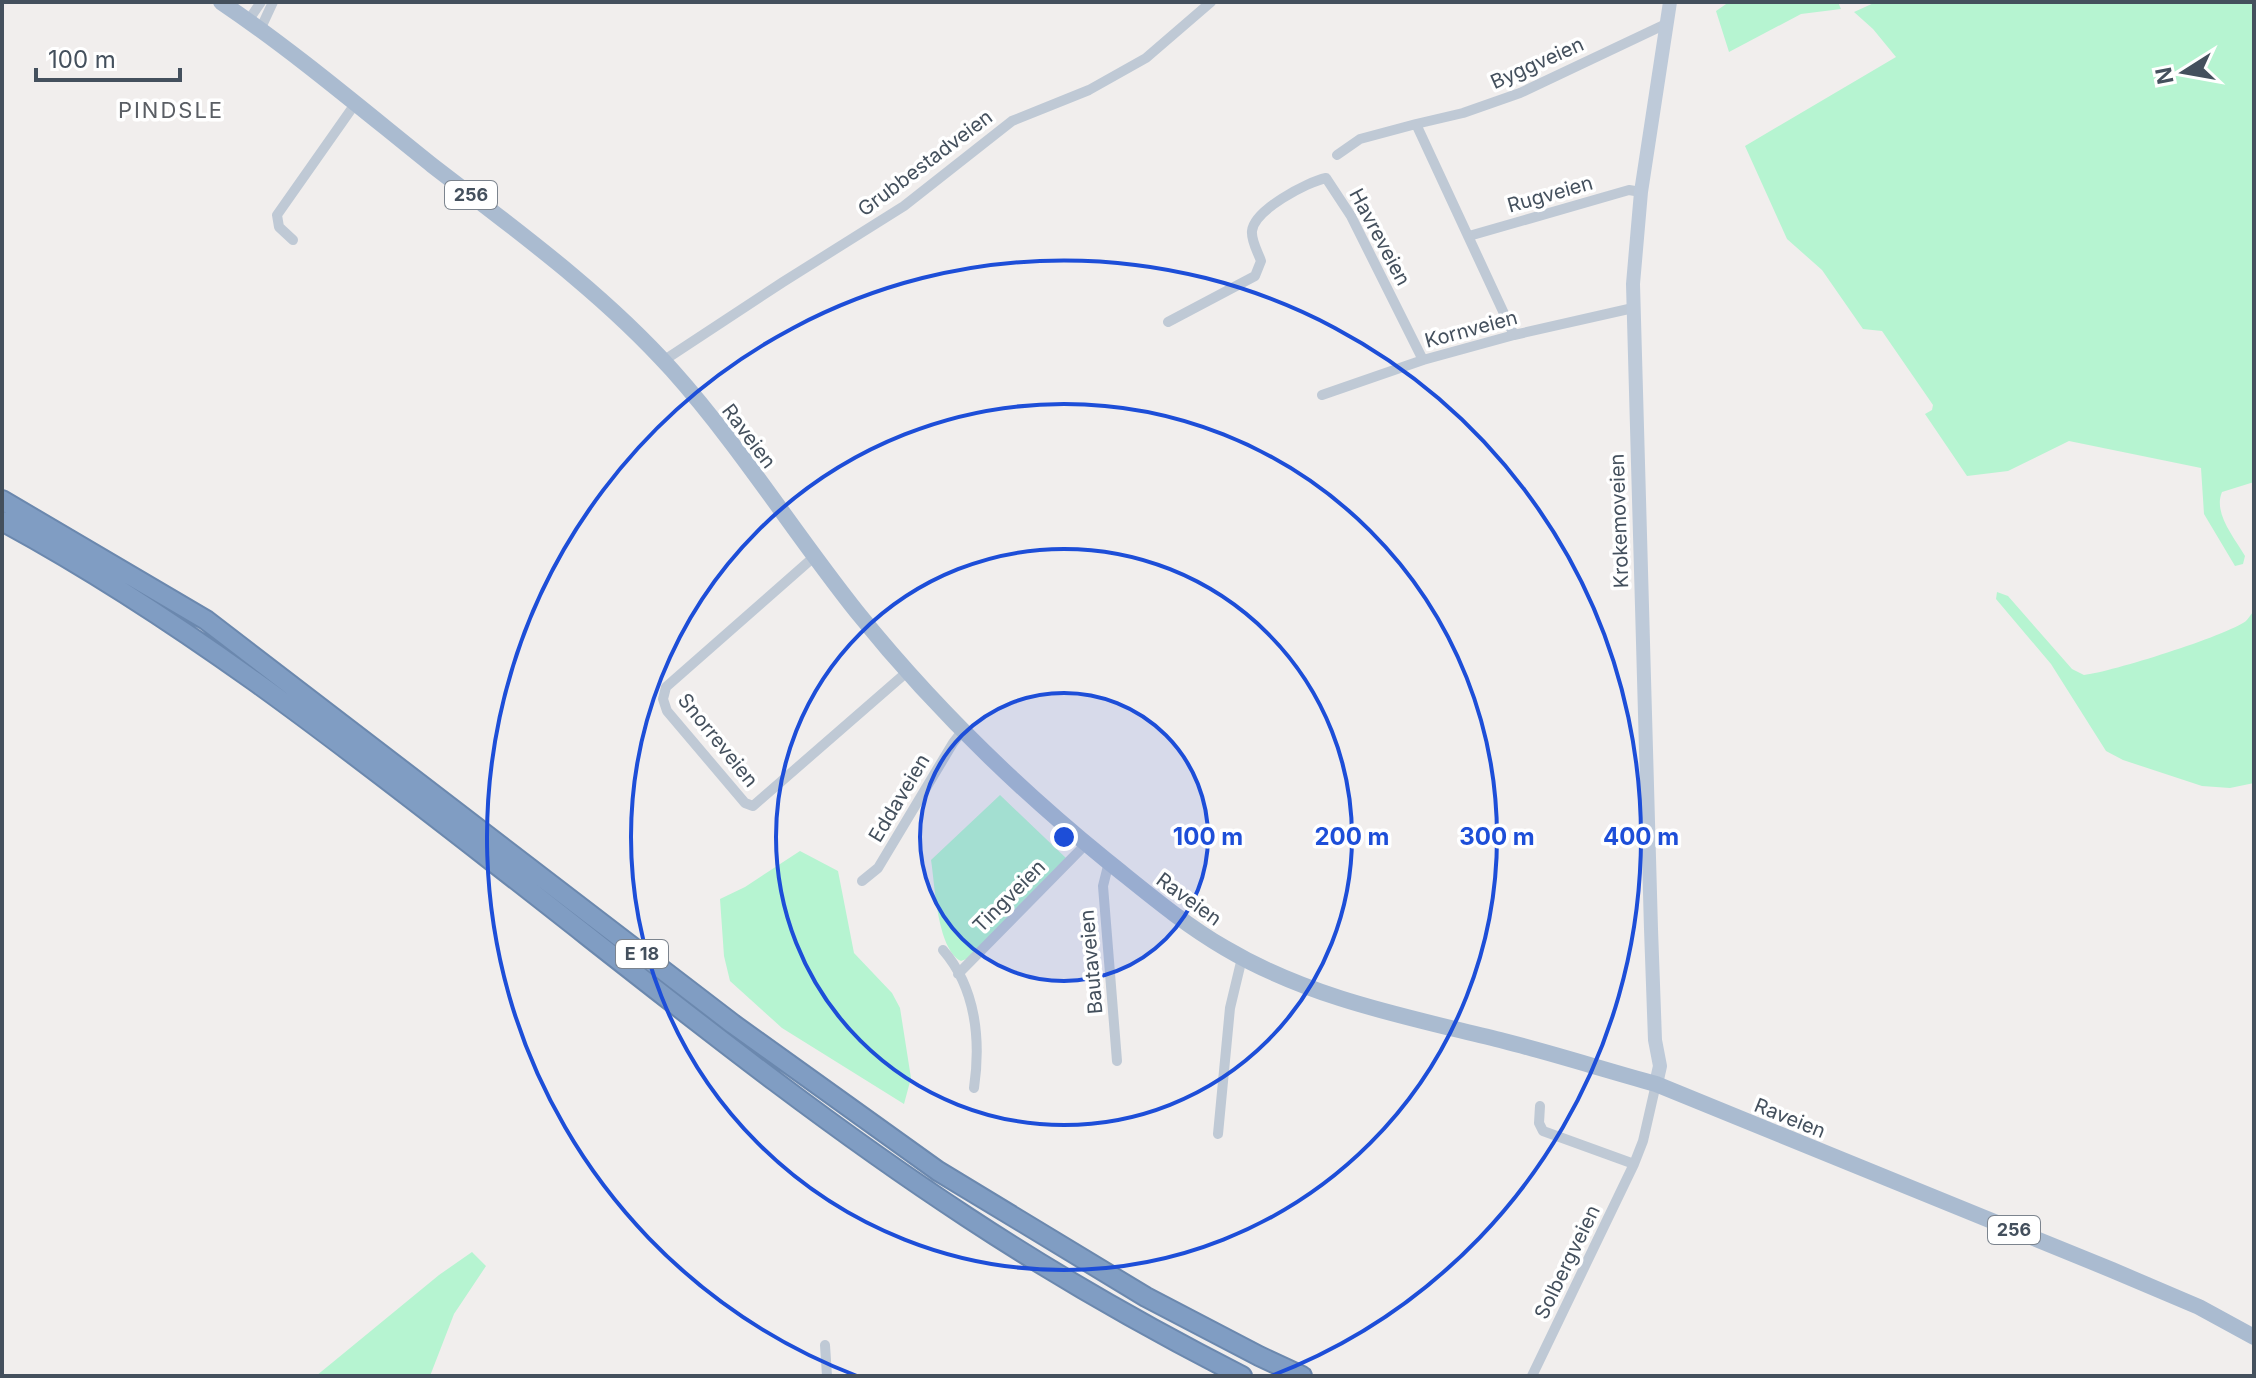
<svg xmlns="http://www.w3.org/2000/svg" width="2256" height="1378" font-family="Inter,sans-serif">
	<rect width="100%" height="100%" fill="#f1eeed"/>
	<path fill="#b6f4d1" d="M1729,2H1838L1841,9L1801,14L1729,52L1716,11Z
		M1876,2H2254V482L2222,492C2213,513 2234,537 2245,556L2243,564L2235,566L2204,514L2201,468L2069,441L2008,471L1967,476L1925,414L1932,410L1933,405L1882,331L1863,329L1822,270L1787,239L1745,146L1896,57L1873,29L1854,12Z
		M1997,592L2008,596L2072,669L2084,675C2111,672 2226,636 2246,621C2247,620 2253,612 2254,611V783L2230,788L2202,786L2123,760L2106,751L2051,664L1996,599Z
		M1000,795L1067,859L969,958L961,961C937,949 935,885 931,860Z
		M800,851L838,871L854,953L892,993L900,1008L911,1078L904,1104L782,1028L730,981L724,956L720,899L745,887Z
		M472,1252L486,1266L454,1314L430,1376H316L439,1275Z"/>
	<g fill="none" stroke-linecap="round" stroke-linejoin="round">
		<g stroke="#6b88ae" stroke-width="22">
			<path id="motorway" d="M2,500L206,620L733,1024L938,1171L1146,1297L1259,1356L1302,1376
				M2,521C185,620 348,749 511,876C661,993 808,1113 967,1217C1055,1275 1148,1328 1242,1376"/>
		</g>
		<path stroke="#bfc9d5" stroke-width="10" d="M248,21L261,2
			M260,30L273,2
			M1416,124L1463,113L1520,93L1668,23
			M1337,155L1360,139L1416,124L1514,335
			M1469,236L1629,190L1641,192
			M293,240L279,227L277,215L355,104
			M1168,322L1255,276L1261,261C1258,252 1251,241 1252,231C1254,210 1307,182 1326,178L1351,216L1423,360
			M663,361L783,282L904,206L1012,121L1089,90L1146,58L1211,2
			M1322,395L1423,360L1514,335L1633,308
			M815,556L666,687L663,699L667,711L745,803L753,806L907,672
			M1109,862L1103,886L1117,1061
			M862,881L878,868L953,743L963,730
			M943,950C976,988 981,1040 974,1088
			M958,974L1086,844
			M1540,1106L1539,1123L1543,1131L1634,1164
			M1218,1134L1230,1008L1242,958
			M825,1345L827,1376
			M1532,1376L1634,1164L1643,1141L1656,1084"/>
		<path stroke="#becad9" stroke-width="14" d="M1656,1084L1660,1066L1655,1040L1651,929L1633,284L1641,192L1670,2"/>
		<path stroke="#aabbd0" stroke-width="16" d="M221,2C295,52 363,110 433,166C516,230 602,292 672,370C740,446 794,533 857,612C931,704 1015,786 1106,860C1145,891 1182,923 1225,948C1311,999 1408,1017 1504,1041C1555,1054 1605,1070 1656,1084L2112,1270L2199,1307L2254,1337"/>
		<use href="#motorway" stroke="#809dc3" stroke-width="18"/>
	</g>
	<circle cx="1064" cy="837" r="144" fill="#1d4ed8" fill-opacity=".12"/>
	<g fill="none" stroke="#1d4ed8" stroke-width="4">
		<circle cx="1064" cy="837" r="144"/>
		<circle cx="1064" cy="837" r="288"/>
		<circle cx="1064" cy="837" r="433"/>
		<path d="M857 1376A577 577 0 1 1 1271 1376"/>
	</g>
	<g text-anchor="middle" stroke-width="7" stroke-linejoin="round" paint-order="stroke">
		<g fill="#fff" stroke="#7c848e" stroke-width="2">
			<rect x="445" y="181" width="52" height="28" rx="6"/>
			<rect x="616" y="940" width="52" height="28" rx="6"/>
			<rect x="1988" y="1216" width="52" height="28" rx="6"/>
		</g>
		<g font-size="18" font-weight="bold" fill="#44505d">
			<text x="471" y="201">256</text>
			<text x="642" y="960">E 18</text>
			<text x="2014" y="1236">256</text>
		</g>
		<g font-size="20" fill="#44505d" stroke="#fff">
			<text transform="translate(1537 63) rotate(-24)" y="7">Byggveien</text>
			<text transform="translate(925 163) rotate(-37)" y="7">Grubbestadveien</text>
			<text transform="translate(1550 194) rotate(-16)" y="7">Rugveien</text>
			<text transform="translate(1380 237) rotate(62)" y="7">Havreveien</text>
			<text transform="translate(1471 329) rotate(-15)" y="7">Kornveien</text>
			<text transform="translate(749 436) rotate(53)" y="7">Raveien</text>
			<text transform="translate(1619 521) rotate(-92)" y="7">Krokemoveien</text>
			<text transform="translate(718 740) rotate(51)" y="7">Snorreveien</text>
			<text transform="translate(899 798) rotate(-59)" y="7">Eddaveien</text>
			<text transform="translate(1009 896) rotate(-45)" y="7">Tingveien</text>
			<text transform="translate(1189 899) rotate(36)" y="7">Raveien</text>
			<text transform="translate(1091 962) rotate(-95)" y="7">Bautaveien</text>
			<text transform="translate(1790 1118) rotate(22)" y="7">Raveien</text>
			<text transform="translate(1567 1262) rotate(-64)" y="7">Solbergveien</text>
		</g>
		<g font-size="22" letter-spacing="2" fill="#5a5e64" stroke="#fff">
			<text x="171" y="118">PINDSLE</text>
		</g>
	</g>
	<circle cx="1064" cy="837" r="12" fill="#1d4ed8" stroke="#fff" stroke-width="4"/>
	<g font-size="24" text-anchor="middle" font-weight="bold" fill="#1d4ed8" stroke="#fff" stroke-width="7" stroke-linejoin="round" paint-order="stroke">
		<text x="1208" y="845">100 m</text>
		<text x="1352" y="845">200 m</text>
		<text x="1497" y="845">300 m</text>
		<text x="1641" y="845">400 m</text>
	</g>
	<rect width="2256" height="1378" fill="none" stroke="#44505d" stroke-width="8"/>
	<g transform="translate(2184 72) rotate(259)" stroke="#ffffff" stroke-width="6" paint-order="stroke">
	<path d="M0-6L14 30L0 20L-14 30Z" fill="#44505d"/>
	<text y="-12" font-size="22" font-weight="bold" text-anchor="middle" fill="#44505d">N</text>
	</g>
	<path d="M36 68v12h144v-12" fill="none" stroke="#44505d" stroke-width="4"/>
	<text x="48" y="68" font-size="24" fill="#44505d" stroke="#ffffff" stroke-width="6" paint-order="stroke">100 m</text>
</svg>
